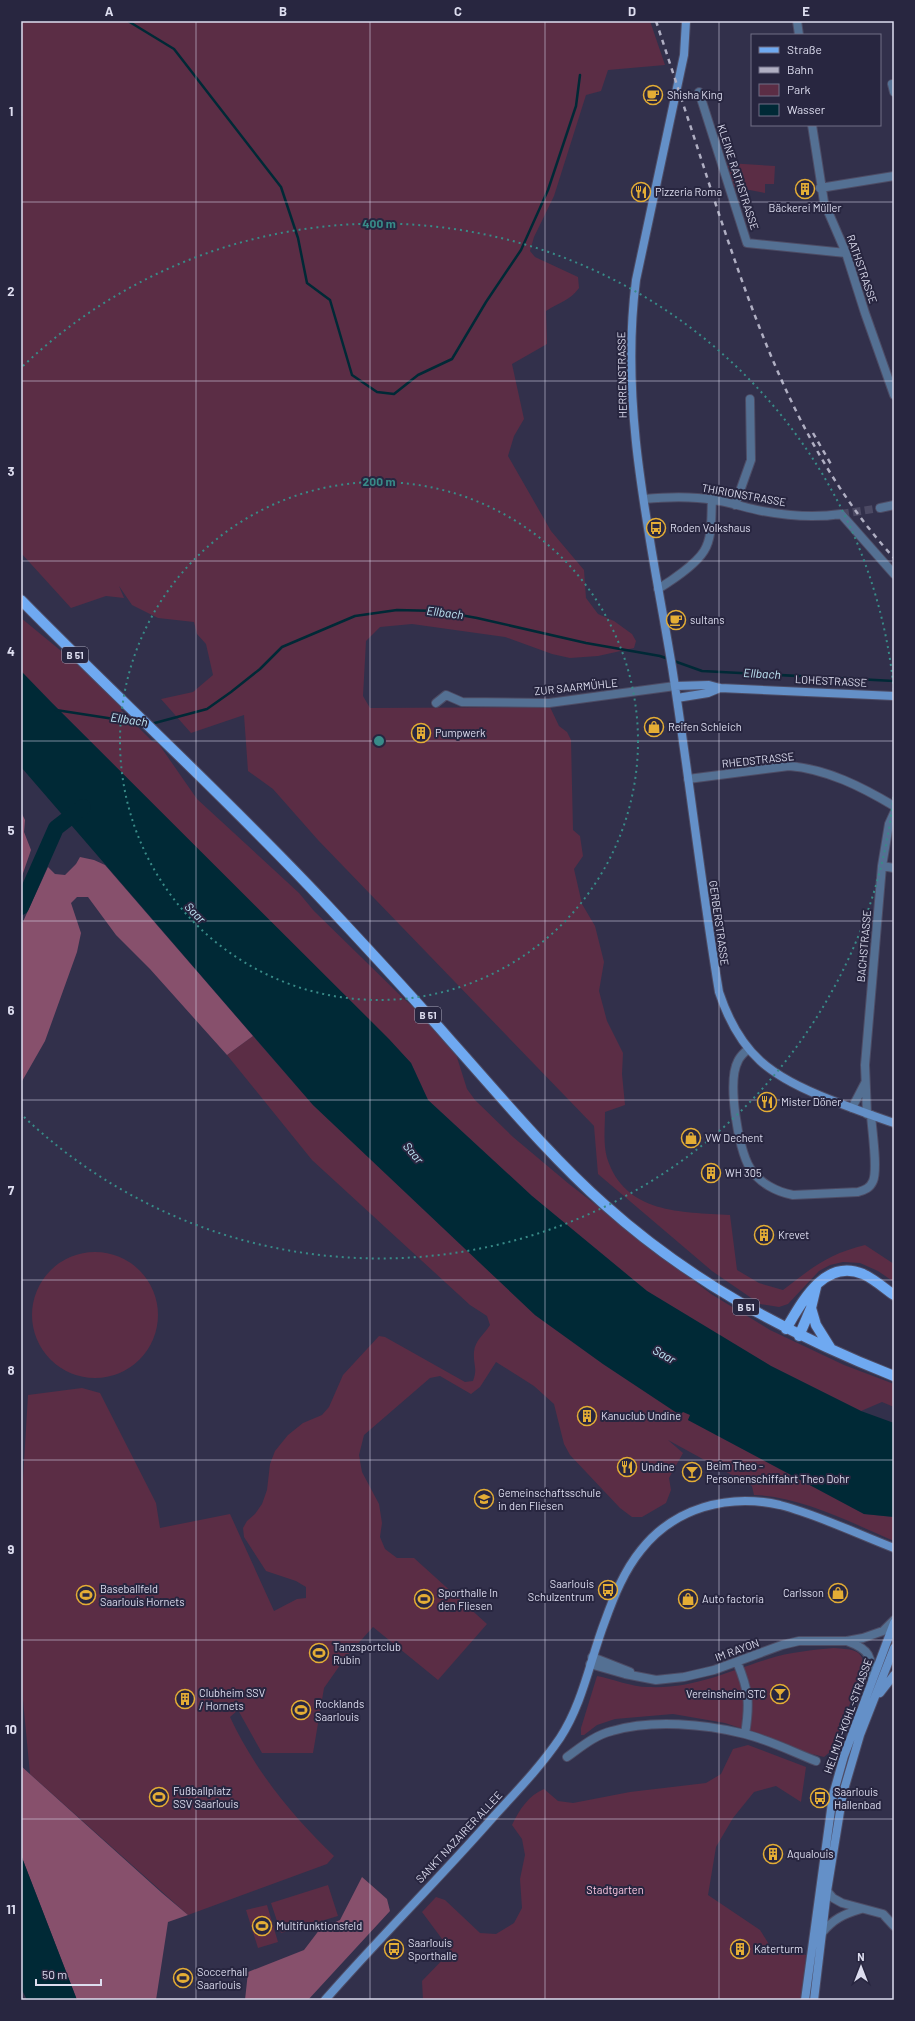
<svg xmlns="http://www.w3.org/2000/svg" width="915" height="2021" font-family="Barlow,sans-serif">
	<rect width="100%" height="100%" fill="#32304b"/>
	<path fill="#5b2d45" d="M21,21H650L665,65L608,70L601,91L586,95L554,196L534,237L530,251L535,257L578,277L579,288C570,301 559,302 546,311L547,344L512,364L524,419L514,436L508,456L551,531L584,570L586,598L598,614L614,621L632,634L636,641L634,648L598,656L570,658L552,654L505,637L412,624L380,627L366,641L363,696L370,708L550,707L559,726L567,732L571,740L573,830L580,836L583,856L574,869L582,904L595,926L604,962L599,991L607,1021L623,1053L622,1074L625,1105L605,1112C605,1126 603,1144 607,1158C625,1214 681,1212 730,1215L737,1270L759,1283L783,1290C813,1267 828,1254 865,1245L894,1264V1282L878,1271L860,1263L843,1262L830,1265L819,1271L788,1304L779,1307L760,1304L712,1271L598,1174L594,1126L318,840L273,789L248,771L244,715L191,733L161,699L193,692L213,675L206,644L197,634L194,622L158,618L132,605L119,586L124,598L106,596L71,608L21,553Z
		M727,163L775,166L774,184H765V193L734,187Z
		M21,618L88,673L122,707L121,710L152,741L158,743L197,799L299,893L314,911L404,999L441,1031L455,1051L467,1089L475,1100L513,1137L569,1184L711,1294L770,1330L844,1365L894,1384V1407L882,1402L861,1411L771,1366L647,1291L532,1196L428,1100L411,1063L52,703L21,671Z
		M253,1036L313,1105L535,1315L603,1364L680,1415L683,1411L691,1415L688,1420L864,1514L894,1517V1541C852,1523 800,1496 754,1495L752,1486L668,1440L683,1453L669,1478L671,1490L666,1503L642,1517H632L620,1508L570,1455L564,1444L554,1404L534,1386L496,1362L480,1387L471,1394L440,1376L430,1378L364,1435L359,1455L362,1472L379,1504L382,1523L380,1537L385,1549L397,1558H414L487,1624L438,1680L373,1627L345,1658L324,1688L313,1753H262L238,1710L230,1717C254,1769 292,1816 334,1856L327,1864L188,1915L30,1774L21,1679L22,1496L28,1395L82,1388L100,1393L156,1503L160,1528L230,1514L274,1611L297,1599L306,1598V1587L296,1581L266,1571L244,1537L243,1528L247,1521L255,1514L262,1504L267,1490L270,1464L275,1451L288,1435L303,1423L322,1415L329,1407L343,1375L379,1336L385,1337L465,1382L473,1381C478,1368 473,1365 474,1352C475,1340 484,1335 490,1325L487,1316L470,1305L312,1160L227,1055Z
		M32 1315a63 63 0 1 1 126 0a63 63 0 1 1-126 0Z
		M834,1648C850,1650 861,1647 865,1666L831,1751L824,1757L808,1753L777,1740L725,1723L673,1714L615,1719L597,1725L584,1735H581V1728L597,1676C613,1679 632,1687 648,1687C694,1689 726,1672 768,1659C790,1652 812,1650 834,1648Z
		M748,1745L806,1767L801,1802L776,1786L754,1792L733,1818L716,1847L708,1895L760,1930L772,1949L806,1955L802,2000H423L422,1981L451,1951L422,1912L436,1897L445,1900L480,1933L496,1934L514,1923L522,1908L520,1879L525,1855L522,1839L512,1825C519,1810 529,1795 544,1789L558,1801L573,1803L630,1792L706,1783L721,1774L733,1749Z
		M328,1885L338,1916L281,1933L271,1903Z
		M267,1905L278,1942L258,1948L246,1910Z"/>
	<path fill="#87506c" d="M21,812L25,820L24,832L31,850L21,879Z
		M80,857L94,860L105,865L253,1036L227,1055L150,969L116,935L88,897H77L71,903L81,933L77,952L45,1041L21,1083V926L48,867L55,874L65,875L76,864Z
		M21,1766L162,1893L188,1915L168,1922L156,2000H77L21,1855Z
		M362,1877L387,1899L390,1911L308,2000H245L248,1972L304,1950L320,1929L340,1920Z"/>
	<path fill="#002936" d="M21,671L52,703L389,1039L411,1063L428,1100L532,1196L647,1291L771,1366L861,1411L894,1423V1517L864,1514L688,1420L690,1415L683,1412L680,1415L603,1364L535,1315L313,1105L21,767Z
		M21,1855L77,2000H27L21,1988Z"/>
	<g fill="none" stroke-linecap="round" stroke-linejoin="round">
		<path stroke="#002936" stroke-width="2.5" d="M128,21L174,49L281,187L298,238L307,283L330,300L352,375L377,392L394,394L418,375L452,359L486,302L521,250L548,190L576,106L580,75
			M56,710L140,723
			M151,724L207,709L231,692L260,669L282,647L355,616L397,610L438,611L477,618L586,643L660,656L702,671L894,681"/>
		<path stroke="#002936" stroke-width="16" d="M21,907L56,828L83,807"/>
		<path stroke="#4c4a64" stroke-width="8" stroke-dasharray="8 4" stroke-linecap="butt" d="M841,514L880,508"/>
		<g stroke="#4d4c65" stroke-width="10">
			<path id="street" d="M797,21L799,35
				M892,84L894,92
				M699,92L747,243L846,253
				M812,125L824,202L846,253L865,313L894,395
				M820,188L894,176
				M644,499C667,497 691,496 714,500C730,502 746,508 762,511C788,516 815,518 841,514L894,574
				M735,505L751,460L750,399
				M880,508L894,505
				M658,589C671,581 696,564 704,551C713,537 711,515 712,499
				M436,703L446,695L462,702L549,703L675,686
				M688,779L789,766C827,769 862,787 894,806
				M882,866L894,868
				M748,1049C744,1053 740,1056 738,1061C727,1081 738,1149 750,1168C759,1183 777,1192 793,1195L858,1192C865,1190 870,1188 873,1181C878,1169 872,1130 871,1115
				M852,1108L865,1083
				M867,1114L865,1065L882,866L889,824L894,813
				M847,1641C871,1650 871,1656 872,1680
				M592,1657L630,1672
				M737,1662C749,1691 750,1703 745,1734
				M590,1664L625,1674L656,1680L684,1677L714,1670L782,1645L799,1641H847L863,1638L883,1631L894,1620
				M567,1757C581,1747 595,1735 612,1731C652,1719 705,1724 745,1734C769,1740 793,1752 816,1761
				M827,1891L833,1898L842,1903L883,1914L894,1926
				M822,1933C833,1919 844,1914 861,1909"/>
		</g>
		<g stroke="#4d4c65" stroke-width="10">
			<path id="secondary" d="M686,21L684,55L636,280C619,409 651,540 672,667C689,775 701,884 719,992C740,1055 771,1077 831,1100C852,1108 873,1116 894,1123
				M675,686L709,685L720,688L894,696
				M677,698L708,693L720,688
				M880,1693L894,1675
				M325,2000C380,1937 440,1878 495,1815C518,1790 541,1766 560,1738C583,1703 590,1660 605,1621C614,1596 624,1571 641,1550C674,1508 728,1493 780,1505C819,1515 857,1534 894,1548
				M805,2000L833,1795L844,1756L894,1623
				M814,2000L827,1891L843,1793L860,1735L894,1648"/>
		</g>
		<g stroke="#4d4c65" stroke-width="12">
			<path id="primary" d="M21,600C122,703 229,800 327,905C369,950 411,995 451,1041C501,1097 549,1155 605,1205C691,1282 788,1334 894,1376
				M811,1308L816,1325L831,1349
				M786,1329C802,1302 824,1258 863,1274C874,1279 884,1288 894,1295
				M799,1336L811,1308L816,1287"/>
		</g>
		<use href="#street" stroke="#547093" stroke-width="8"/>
		<use href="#secondary" stroke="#6490c8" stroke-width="8"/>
		<use href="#primary" stroke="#6fa9f1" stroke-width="10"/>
		<path stroke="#b0afc3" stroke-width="2.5" stroke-dasharray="5 5" stroke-linecap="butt" d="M656,21C676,82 696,143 716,205C758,331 803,458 894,558
			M813,433L832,466"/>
	</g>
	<path fill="none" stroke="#ddddef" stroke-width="1" stroke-opacity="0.55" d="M196,21V2000M370,21V2000M545,21V2000M719,21V2000M21,202H894M21,381H894M21,561H894M21,741H894M21,921H894M21,1100H894M21,1280H894M21,1460H894M21,1640H894M21,1819H894"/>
	<g fill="none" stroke="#388b88" stroke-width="2" stroke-dasharray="2 4">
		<circle cx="379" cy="741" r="259"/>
		<path d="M894 791A517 517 0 0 1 23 1116M23 366A517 517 0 0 1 894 691"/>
	</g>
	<defs>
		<g id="cafe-ring" transform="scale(1)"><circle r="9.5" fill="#282640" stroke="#e4ad35" stroke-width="1.5"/><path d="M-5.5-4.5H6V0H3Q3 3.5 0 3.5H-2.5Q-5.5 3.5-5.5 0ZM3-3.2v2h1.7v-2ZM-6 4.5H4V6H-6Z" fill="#e4ad35"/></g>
		<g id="building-ring" transform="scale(1)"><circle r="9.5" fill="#282640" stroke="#e4ad35" stroke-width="1.5"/><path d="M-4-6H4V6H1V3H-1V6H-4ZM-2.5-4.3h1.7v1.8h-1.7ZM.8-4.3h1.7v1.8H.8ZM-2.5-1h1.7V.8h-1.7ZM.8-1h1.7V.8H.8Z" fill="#e4ad35"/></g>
		<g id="restaurant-ring" transform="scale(1)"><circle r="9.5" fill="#282640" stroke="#e4ad35" stroke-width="1.5"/><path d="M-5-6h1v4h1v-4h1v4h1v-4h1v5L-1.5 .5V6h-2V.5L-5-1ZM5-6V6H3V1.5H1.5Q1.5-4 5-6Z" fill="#e4ad35"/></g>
		<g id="bus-ring" transform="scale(1)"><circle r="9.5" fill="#282640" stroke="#e4ad35" stroke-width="1.5"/><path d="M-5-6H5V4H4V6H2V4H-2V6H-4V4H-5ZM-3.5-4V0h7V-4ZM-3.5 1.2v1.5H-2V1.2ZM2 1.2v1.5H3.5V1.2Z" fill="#e4ad35"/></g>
		<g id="shop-ring" transform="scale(1)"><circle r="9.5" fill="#282640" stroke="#e4ad35" stroke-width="1.5"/><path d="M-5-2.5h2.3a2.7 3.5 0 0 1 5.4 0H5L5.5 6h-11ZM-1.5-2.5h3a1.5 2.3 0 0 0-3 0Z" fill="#e4ad35"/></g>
		<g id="bar-ring" transform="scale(1)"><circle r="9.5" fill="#282640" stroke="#e4ad35" stroke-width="1.5"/><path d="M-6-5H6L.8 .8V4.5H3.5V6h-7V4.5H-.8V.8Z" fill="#e4ad35"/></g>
		<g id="school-ring" transform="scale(1)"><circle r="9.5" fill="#282640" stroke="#e4ad35" stroke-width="1.5"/><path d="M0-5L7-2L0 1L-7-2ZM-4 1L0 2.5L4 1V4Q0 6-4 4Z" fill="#e4ad35"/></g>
		<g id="stadium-ring" transform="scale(1)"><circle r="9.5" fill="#282640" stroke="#e4ad35" stroke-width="1.5"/><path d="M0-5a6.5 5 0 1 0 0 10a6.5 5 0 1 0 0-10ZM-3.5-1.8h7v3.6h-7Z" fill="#e4ad35"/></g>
	</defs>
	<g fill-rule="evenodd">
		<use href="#cafe-ring" x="653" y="95"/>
		<use href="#building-ring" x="805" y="189"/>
		<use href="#restaurant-ring" x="641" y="192"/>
		<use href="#bus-ring" x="656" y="528"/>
		<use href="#cafe-ring" x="676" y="620"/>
		<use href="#shop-ring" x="654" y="727"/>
		<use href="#building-ring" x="421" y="733"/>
		<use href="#restaurant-ring" x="767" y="1102"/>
		<use href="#shop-ring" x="691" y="1138"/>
		<use href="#building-ring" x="711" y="1173"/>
		<use href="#building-ring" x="764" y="1235"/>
		<use href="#building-ring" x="587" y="1416"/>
		<use href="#restaurant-ring" x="627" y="1467"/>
		<use href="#bar-ring" x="692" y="1472"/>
		<use href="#school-ring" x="484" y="1499"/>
		<use href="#bus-ring" x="608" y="1590"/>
		<use href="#shop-ring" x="838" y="1593"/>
		<use href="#stadium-ring" x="86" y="1595"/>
		<use href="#stadium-ring" x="424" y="1599"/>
		<use href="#shop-ring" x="688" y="1599"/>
		<use href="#stadium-ring" x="319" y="1653"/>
		<use href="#bar-ring" x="780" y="1694"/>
		<use href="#building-ring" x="185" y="1699"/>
		<use href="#stadium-ring" x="301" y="1710"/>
		<use href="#stadium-ring" x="159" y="1797"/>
		<use href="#bus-ring" x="820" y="1798"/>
		<use href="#building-ring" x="773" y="1854"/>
		<use href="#stadium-ring" x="262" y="1926"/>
		<use href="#bus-ring" x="394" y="1949"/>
		<use href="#building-ring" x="740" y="1949"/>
		<use href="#stadium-ring" x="183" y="1978"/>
	</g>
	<g text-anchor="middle" stroke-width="4" stroke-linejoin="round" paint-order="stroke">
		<g fill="#282640" stroke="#a7a6ba" stroke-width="1">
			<rect x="62" y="647" width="26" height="16" rx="3"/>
			<rect x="415" y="1007" width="26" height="16" rx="3"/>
			<rect x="733" y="1299" width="26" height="16" rx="3"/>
		</g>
		<g font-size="10" font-weight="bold" fill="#ddddef">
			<text x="75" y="659">B 51</text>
			<text x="428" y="1019">B 51</text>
			<text x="746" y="1311">B 51</text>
		</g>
		<g font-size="11" fill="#ddddef" stroke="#282640" text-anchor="start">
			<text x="667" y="99">Shisha King</text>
			<text x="655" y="196">Pizzeria Roma</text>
			<text x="805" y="212" text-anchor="middle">Bäckerei Müller</text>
			<text x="670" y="532">Roden Volkshaus</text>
			<text x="690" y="624">sultans</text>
			<text x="668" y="731">Reifen Schleich</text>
			<text x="435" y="737">Pumpwerk</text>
			<text x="781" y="1106">Mister Döner</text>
			<text x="705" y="1142">VW Dechent</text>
			<text x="725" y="1177">WH 305</text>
			<text x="778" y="1239">Krevet</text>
			<text x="601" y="1420">Kanuclub Undine</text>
			<text x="706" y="1470">Beim Theo -<tspan x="706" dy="13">Personenschiffahrt Theo Dohr</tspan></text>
			<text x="641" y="1471">Undine</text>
			<text x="498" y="1497">Gemeinschaftsschule<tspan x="498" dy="13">in den Fliesen</tspan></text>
			<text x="594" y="1588" text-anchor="end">Saarlouis<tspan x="594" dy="13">Schulzentrum</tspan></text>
			<text x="100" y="1593">Baseballfeld<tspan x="100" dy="13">Saarlouis Hornets</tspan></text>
			<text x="438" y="1597">Sporthalle In<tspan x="438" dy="13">den Fliesen</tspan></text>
			<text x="824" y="1597" text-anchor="end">Carlsson</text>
			<text x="702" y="1603">Auto factoria</text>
			<text x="333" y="1651">Tanzsportclub<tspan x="333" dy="13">Rubin</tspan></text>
			<text x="199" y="1697">Clubheim SSV<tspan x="199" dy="13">/ Hornets</tspan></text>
			<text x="766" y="1698" text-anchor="end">Vereinsheim STC</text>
			<text x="315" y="1708">Rocklands<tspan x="315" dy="13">Saarlouis</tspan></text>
			<text x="173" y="1795">Fußballplatz<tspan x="173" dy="13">SSV Saarlouis</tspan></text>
			<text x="834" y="1796">Saarlouis<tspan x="834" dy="13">Hallenbad</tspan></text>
			<text x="787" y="1858">Aqualouis</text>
			<text x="276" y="1930">Multifunktionsfeld</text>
			<text x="408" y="1947">Saarlouis<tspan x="408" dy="13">Sporthalle</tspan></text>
			<text x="754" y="1953">Katerturm</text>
			<text x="197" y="1976">Soccerhall<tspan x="197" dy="13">Saarlouis</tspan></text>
		</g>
		<g font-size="11" fill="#ddddef" stroke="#282640">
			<text transform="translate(738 177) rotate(72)" y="4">KLEINE RATHSTRASSE</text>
			<text transform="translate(862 269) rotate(71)" y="4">RATHSTRASSE</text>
			<text transform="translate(622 375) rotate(-91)" y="4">HERRENSTRASSE</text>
			<text transform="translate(744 495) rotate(10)" y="4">THIRIONSTRASSE</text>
			<text transform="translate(831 681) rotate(3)" y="4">LOHESTRASSE</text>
			<text transform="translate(576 687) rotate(-6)" y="4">ZUR SAARMÜHLE</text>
			<text transform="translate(758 760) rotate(-6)" y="4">RHEDSTRASSE</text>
			<text transform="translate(719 923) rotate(82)" y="4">GERBERSTRASSE</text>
			<text transform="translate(864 946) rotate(-85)" y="4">BACHSTRASSE</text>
			<text transform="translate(737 1650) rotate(-20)" y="4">IM RAYON</text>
			<text transform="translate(848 1716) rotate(-70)" y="4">HELMUT-KOHL-STRASSE</text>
			<text transform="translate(459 1837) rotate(-47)" y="4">SANKT NAZAIRER ALLEE</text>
		</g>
		<g font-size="11" fill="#fcc7e0" stroke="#282640">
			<text x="615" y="1894">Stadtgarten</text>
		</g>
		<g font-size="12" font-style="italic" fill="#bfe6f5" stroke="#282640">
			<text transform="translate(445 613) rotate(7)" y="4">Ellbach</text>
			<text transform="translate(762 674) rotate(3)" y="4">Ellbach</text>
			<text transform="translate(129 720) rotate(8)" y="4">Ellbach</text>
			<text transform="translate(195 913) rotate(45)" y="4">Saar</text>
			<text transform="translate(413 1153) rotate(49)" y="4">Saar</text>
			<text transform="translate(664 1355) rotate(29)" y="4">Saar</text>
		</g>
	</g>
	<circle cx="379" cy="741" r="6" fill="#388b88" stroke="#282640" stroke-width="2"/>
	<g font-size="12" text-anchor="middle" font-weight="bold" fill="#388b88" stroke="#282640" stroke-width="4" stroke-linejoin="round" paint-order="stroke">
		<text x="379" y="228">400 m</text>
		<text x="379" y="486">200 m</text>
	</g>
	<rect width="915" height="2021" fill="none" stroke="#282640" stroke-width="44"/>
	<rect x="751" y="34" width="130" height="92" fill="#282640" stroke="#706f86"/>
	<rect x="759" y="47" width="20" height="6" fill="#6fa9f1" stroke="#706f86"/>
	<text x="787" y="54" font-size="12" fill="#ddddef">Straße</text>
	<rect x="759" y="67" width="20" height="6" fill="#b0afc3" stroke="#706f86"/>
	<text x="787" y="74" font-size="12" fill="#ddddef">Bahn</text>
	<rect x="759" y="84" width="20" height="12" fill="#5b2d45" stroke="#706f86"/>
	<text x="787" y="94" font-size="12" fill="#ddddef">Park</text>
	<rect x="759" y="104" width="20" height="12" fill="#002936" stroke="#706f86"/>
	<text x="787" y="114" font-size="12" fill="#ddddef">Wasser</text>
	<g transform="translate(861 1967)" stroke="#282640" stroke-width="3" paint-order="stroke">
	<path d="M0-3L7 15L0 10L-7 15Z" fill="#ddddef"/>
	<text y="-6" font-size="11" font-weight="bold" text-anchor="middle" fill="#ddddef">N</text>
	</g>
	<path d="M36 1979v6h65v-6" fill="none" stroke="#ddddef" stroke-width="2"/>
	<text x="42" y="1979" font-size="12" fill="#ddddef" stroke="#282640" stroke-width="3" paint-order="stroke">50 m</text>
	<rect x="22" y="22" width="871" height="1977" fill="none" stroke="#ddddef" stroke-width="1.5"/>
	<g font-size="13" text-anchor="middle" font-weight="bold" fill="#ddddef">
		<text x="109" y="16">A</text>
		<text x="283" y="16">B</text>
		<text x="458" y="16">C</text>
		<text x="632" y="16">D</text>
		<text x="806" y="16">E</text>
		<text x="11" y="116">1</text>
		<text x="11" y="296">2</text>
		<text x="11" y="476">3</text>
		<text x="11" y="656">4</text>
		<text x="11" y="835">5</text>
		<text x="11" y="1015">6</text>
		<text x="11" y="1195">7</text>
		<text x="11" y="1375">8</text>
		<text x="11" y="1554">9</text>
		<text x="11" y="1734">10</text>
		<text x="11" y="1914">11</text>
	</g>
</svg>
